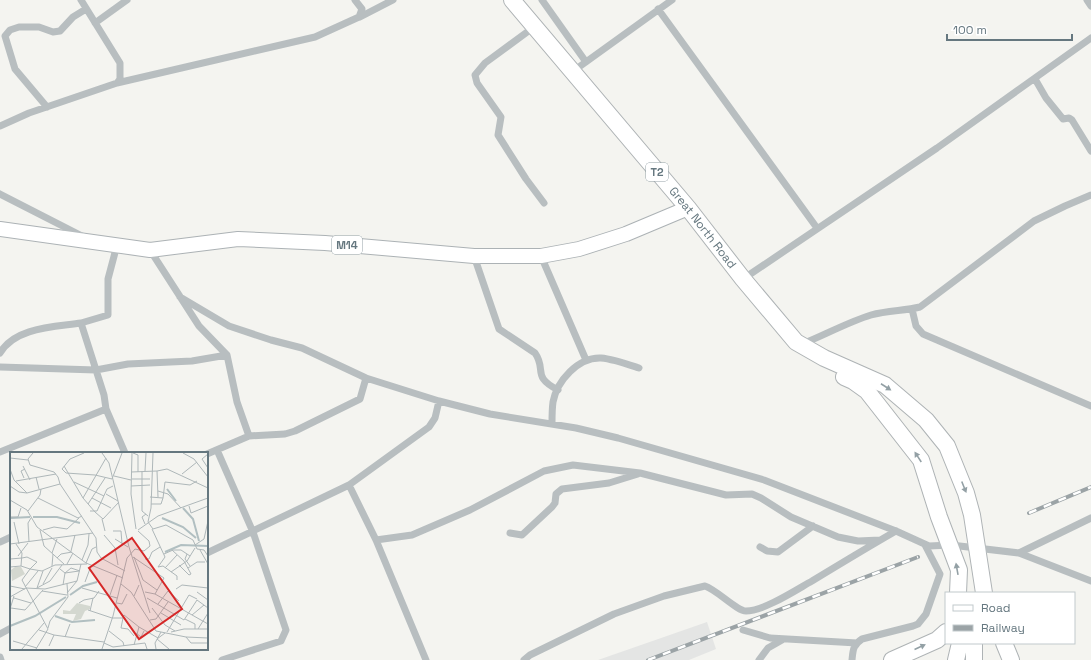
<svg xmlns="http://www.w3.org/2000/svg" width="1091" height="660" font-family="'Space Grotesk',sans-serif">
	<rect width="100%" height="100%" fill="#f4f4f0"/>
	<path fill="#e4e5e4" d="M707,622L716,649L689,660H598Z"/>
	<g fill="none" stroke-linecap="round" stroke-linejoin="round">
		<g stroke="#acb2b5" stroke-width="16">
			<path id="major" d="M0,229L150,250L238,239L325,243L474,256H541L579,249L626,234L688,208"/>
		</g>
		<g stroke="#aeb3b5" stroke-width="18">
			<g id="highway">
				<path id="s1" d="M512,0L688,208L743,279L796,342L824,358L885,385L926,420L947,446L966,493L972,515L984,593"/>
				<path d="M844,377L853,381L867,391L921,460L939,517L959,570L958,593"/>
				<path d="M1004,643L1011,660"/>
				<path d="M892,660L937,640L946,632"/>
				<path d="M956,660L960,643"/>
				<path d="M974,660V643"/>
			</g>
		</g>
		<path stroke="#b8bec0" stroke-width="7" d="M542,0L586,62
			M1087,0L1091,6
			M658,9L817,228
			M360,17L393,0
			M95,23L127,0
			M534,27L485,63L475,75L477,83L501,117L498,135L526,179L544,203
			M572,72L672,0
			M1035,79L1046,98L1063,119L1069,118L1072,120L1091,151
			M117,83L315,37L359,17L362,9L355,0
			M47,107L15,69L5,36L10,30L19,27H39L53,32L60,31L73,17L86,9
			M0,126L29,113L117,83L120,79V63L81,0
			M0,194L84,237
			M117,245L108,279V315L81,323L104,395L106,409L125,453
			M150,250L199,326L227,355L237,402L249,436
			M474,256L499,329L535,353C547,370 531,376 558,390
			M541,256L586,360
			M743,279L937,148L1091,38
			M180,297L229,326L271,340L302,348L366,378L439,401L490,414L576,428L618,438L764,480L896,531L929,546L951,545L1019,553L1091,581
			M912,309L916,326L923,334L1091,406
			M802,344C825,335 848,322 871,315C888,310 904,311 920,307L1034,221L1065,206L1091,195
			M0,353C15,327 55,327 81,323
			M0,367L96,370L128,364L192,361L227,355
			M552,424C552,417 552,409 553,402C557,381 578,357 601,358C613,359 627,364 639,368
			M217,450L253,532L286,630L281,641L222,660
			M0,452L106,409
			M207,454L249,436L285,434L295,431L360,399L366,378
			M349,485L376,540L426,660
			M510,533L522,535L552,507L555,503L556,494L562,489L609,483L638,474
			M376,540L412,535L470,510L544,471L573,465L640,473L726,495L752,494L761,498L791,517L838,537L858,541L880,540
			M0,542L11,537
			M760,547L767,551L778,552L813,526
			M207,553L349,485L429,427L435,418L439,401
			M1019,553L1091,518
			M743,630L770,638L857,643
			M0,634L11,628
			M0,657L1,660
			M524,660L530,655L614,614L664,596L705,586C717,590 737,611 746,611C764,611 796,590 812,581C840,564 868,547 896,531
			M759,660L768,648L782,640
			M852,660C853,650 853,645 862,639L913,626L918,624L926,614L940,574L925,545"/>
		<use href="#major" stroke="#fff" stroke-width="14"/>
		<use href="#highway" stroke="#fff" stroke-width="16"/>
		<g stroke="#9ba3a6" stroke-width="4">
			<path id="rail" d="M1029,513L1091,487
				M648,660L918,557"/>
		</g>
		<use href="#rail" stroke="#fff" stroke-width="2.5" stroke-dasharray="8" stroke-linecap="butt"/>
	</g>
	<defs><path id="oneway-solid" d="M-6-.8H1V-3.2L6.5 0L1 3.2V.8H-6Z"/></defs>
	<g fill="#93a0a5">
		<use href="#oneway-solid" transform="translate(886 387) rotate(33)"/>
		<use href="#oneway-solid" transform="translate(918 457) rotate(-123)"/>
		<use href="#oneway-solid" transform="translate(964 487) rotate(68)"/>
		<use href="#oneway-solid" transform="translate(957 569) rotate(-100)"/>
		<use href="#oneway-solid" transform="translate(920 647) rotate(-24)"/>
	</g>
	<g text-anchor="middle" stroke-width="4" stroke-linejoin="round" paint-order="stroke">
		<g fill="#fff" stroke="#93a0a5" stroke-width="1">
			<rect x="646" y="163" width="22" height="18" rx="3"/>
			<rect x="332" y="236" width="30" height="18" rx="3"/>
		</g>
		<g font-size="11" font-weight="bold" fill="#65777f">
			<text x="657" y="176">T2</text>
			<text x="347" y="249">M14</text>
		</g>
		<g font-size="12" fill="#65777f" stroke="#fff">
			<text dy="4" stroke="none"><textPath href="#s1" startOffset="297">Great North Road</textPath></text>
		</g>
	</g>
	<g transform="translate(10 452)">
		<rect width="198" height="198" fill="#f4f4f0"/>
		<path d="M5,115H11L15,122L2,129L1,118ZM67,151L80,154V157L75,159L71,167L63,169L66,162H53V158L60,159Z" fill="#d4d8d0"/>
		<path fill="none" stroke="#b1bfc1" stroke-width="2" d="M157,37L166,49M173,56L183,67L189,89M23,65H47L70,71M1,66L20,65M152,66L173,75L186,86M155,100L171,93L198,94M60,143L73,134L87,130M45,164L62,170L85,168M0,174L25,164L56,145"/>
		<path fill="none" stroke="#aeb7b9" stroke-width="1" d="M23,1L18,7L20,13L44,20L48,25L50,32L86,86L87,100L91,106L115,119M74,1L60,7L52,17L56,21L85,23L102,27L112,1M92,1L99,11L119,95L140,161M122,1L121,42L126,77M123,1L128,3V20M143,1L141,56L138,70L143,77L156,73L183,88L187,97L194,98L198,104M173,1L184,7L198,25M198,2L192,7L198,16M0,6L18,8M13,14L20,28M54,14L73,46L85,60M0,17L4,28L17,41M132,19V59L138,64M135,19L136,1M147,19L157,17L198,36M121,20L147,19L148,45M172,22L187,10M104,24L121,28M26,25L29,37M14,26L11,19L15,17M122,27H140M6,29L46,22M64,30L94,44M0,34L9,40L17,41L50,32M121,34L140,33M148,39L158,42L171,56M96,42L108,49M140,45L153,46L151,52H141M28,46L68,66L72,64M73,46L96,6M82,46L101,56M153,46L155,30L180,33L187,29M0,48L17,58L27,75L76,111L113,126M78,52L95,26M179,54L181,61L198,54M18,59L30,43L31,37M80,59H87L97,37L103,34M85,60L93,67L109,50M0,65H8L11,56M92,67L95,79M4,70L9,92M135,72L132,65L136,62M142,77L155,105L148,115L153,114L167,124V128M30,78L34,94L54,112M33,78L44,75L57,77L69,66M128,78L148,64L198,46M103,79H111L112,92M94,83L105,96L108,113M105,87L118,95M19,90L18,71L21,66M0,92L83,81M6,92L12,101L11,114M185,93L194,87L198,69M162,98L174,109L181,122L179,123L169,113M190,98L198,112M61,99L65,83M42,101L47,87M154,102L163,98H171L180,104M177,102L175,107L180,114M8,104L18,91M123,105L154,126L145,142M124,105L133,128L147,138M12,106L17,105L27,110L20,117M47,106L51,102L62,100M0,107L12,106M135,107H139L142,100L150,95M72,108L78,93L79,82M76,111L82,97L86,95M57,112L63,101M42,114L43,102M0,115L11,114L20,117M155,116L167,103M178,116L187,110H195M50,117L55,121L53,133M161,120L177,109L185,96M55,121L61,116L70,119M55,121L69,119M75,130L81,114M33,132L42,116M111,132L121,140L146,179L176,185L198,186M0,134L15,137M15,135L28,119M16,136L35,137L67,129L71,112M27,136L40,129L52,113M27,136L33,119M72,136L107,146M166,137L172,133L198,136M32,139L57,143M135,140L145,142L198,172M187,140L198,148M57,141L67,129M100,143L107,123M124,144L129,133M0,145L16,136M4,146L21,151M137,146L174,168L187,148L198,156M69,151L74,148L84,146L89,139M107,151L112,152L117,142M148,152L158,139L169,149M1,156L15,158L33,138M142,156L155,173L165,179M0,157L4,144M78,158L102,166H113L111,176L118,177L124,184M80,159L83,146M151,161L171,173M182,163L194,153M113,166L114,163L129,175M175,167L185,172V177M140,168L146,167L158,150M38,176L40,169L58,145L57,132M188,177L198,161M29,178L44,183L94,190M99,179L113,190L114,194M157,180L179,143L187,147M161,180L174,177H198M126,181L131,185L134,179M155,181L147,187L159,197M55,185L60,172M176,185L181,191H198M3,189L27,196M94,191L103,195L135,191L137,197M124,193L129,175L148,186M39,194L44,183M12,197L34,171M26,197L38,177L12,128L20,117L32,119L45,113L77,112M92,197L103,164L117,106L125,97L134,99L140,94L139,89L128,79M146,197L145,191L151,180"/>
		<path fill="#d62828" fill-opacity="0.15" stroke="#d62828" stroke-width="2" d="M122,86L172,157L129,187L79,116Z"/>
		<rect width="198" height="198" fill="none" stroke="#65777f" stroke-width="2"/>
	</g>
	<rect x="945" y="592" width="130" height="52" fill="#ffffff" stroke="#c1c9cc"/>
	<rect x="953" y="605" width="20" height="6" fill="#ffffff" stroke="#c1c9cc"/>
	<text x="981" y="612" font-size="12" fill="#65777f">Road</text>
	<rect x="953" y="625" width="20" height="6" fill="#9ba3a6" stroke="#c1c9cc"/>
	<text x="981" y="632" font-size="12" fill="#65777f">Railway</text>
	<path d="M947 34v6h125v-6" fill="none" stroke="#65777f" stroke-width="2"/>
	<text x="953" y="34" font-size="12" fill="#65777f" stroke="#ffffff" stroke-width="3" paint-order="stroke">100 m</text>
</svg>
